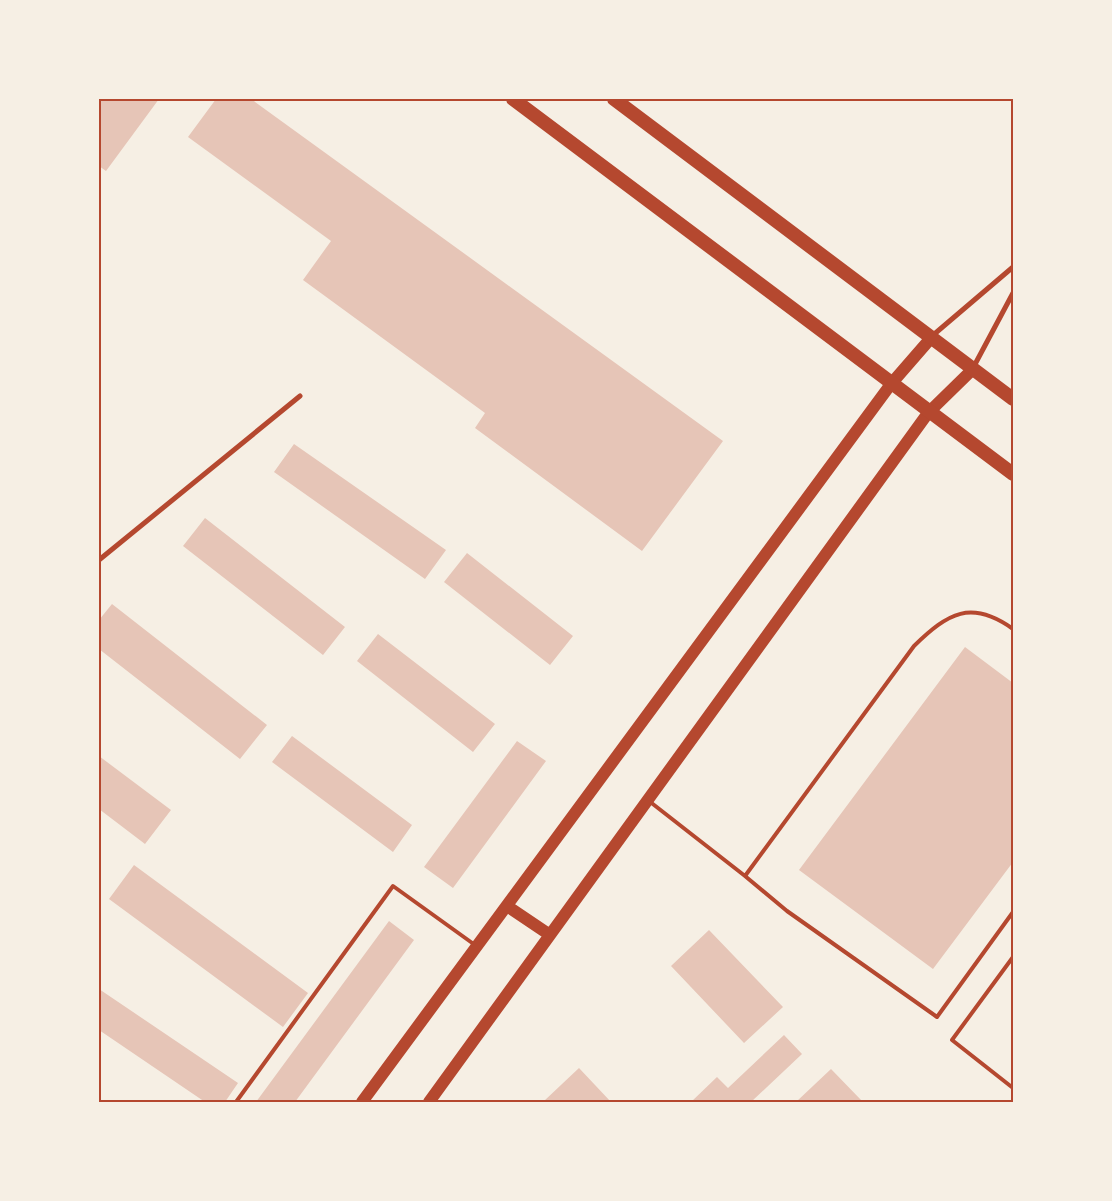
<svg xmlns="http://www.w3.org/2000/svg" width="1112" height="1201" viewBox="0 0 1112 1201" font-family="'Work Sans',sans-serif">
<style>
.building{fill:#e6c5b7}
.lines{fill:none;stroke-linecap:round;stroke-linejoin:round}
.service{stroke:#b5482f;stroke-width:4}
.minor{stroke:#b5482f;stroke-width:5}
.primary{stroke:#b5482f;stroke-width:12}
.trunk{stroke:#b5482f;stroke-width:14}
.neatline{fill:none;stroke:#b5482f;stroke-width:2}
</style>
<rect width="100%" height="100%" fill="#f6efe4"/>
<!-- building -->
<path class="building" d="M99,99H159L106,171L99,166Z
M216,99H251L723,441L642,551L475,428L485,413L303,280L331,241L188,137Z
M294,444L446,550L425,579L274,472Z
M205,518L345,627L323,655L183,546Z
M467,553L573,636L550,665L444,582Z
M112,604L267,725L240,759L99,649V620Z
M378,634L495,724L473,752L357,661Z
M965,647L1013,683V862L933,969L799,870Z
M292,736L412,825L393,852L272,762Z
M517,741L546,761L453,888L424,867Z
M99,756L171,810L145,844L99,809Z
M134,865L308,993L283,1027L109,899Z
M389,921L414,940L295,1102H256Z
M709,930L783,1007L744,1043L671,966Z
M99,989L238,1083L225,1102H205L99,1030Z
M784,1035L802,1054L751,1102H691L717,1077L728,1088Z
M579,1068L611,1102H545L544,1101Z
M831,1069L863,1102H796Z"/>
<g class="lines">
<!-- service -->
<path class="service" d="M649,801L745,876L914,646C948,613 971,599 1013,629
M745,876L787,911L937,1017L1013,912
M1013,957L952,1040L1013,1088
M236,1102L393,886L475,945"/>
<!-- minor -->
<path class="minor" d="M932,336L1013,267
M973,368L1013,293
M99,560L300,396"/>
<!-- primary -->
<path class="primary" d="M507,906L550,935
M362,1102L891,384L931,338
M429,1102L928,413L973,369"/>
<!-- trunk -->
<path class="trunk" d="M513,99L1013,474
M614,99L1013,399"/>
</g>
<!-- border -->
<rect width="1112" height="1201" fill="none" stroke="#f6efe4" stroke-width="200"/>
<rect x="100" y="100" width="912" height="1001" class="neatline"/>
</svg>
